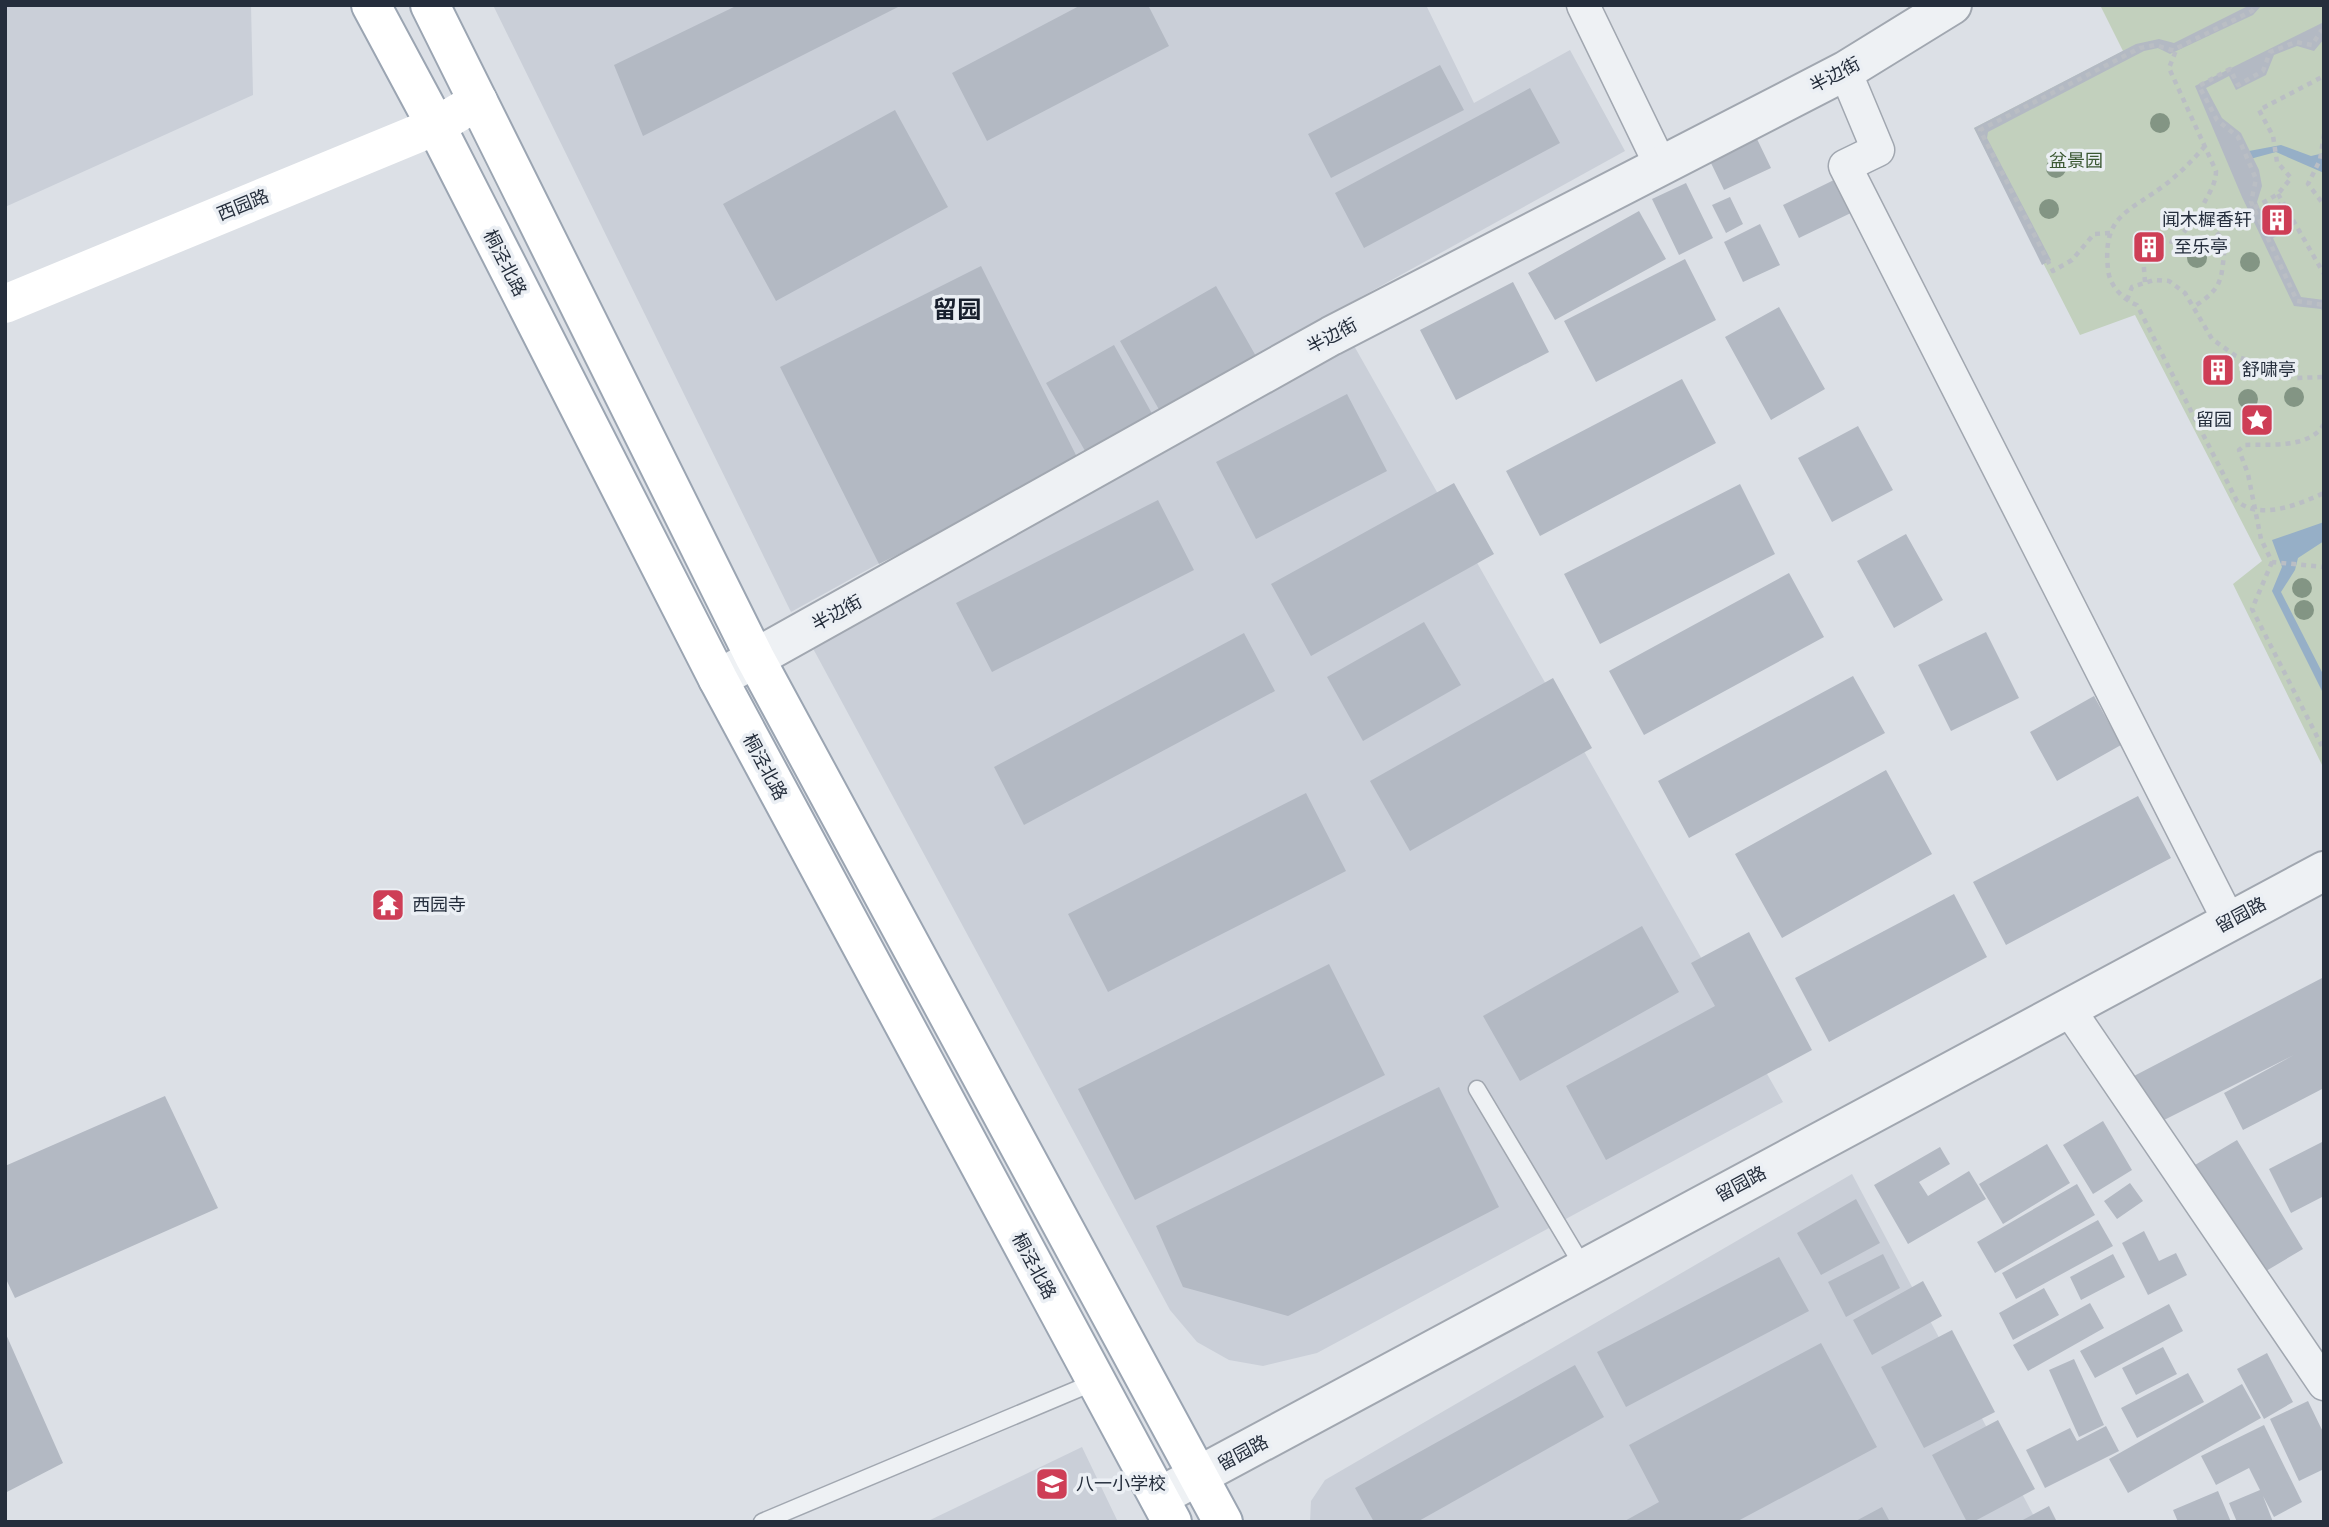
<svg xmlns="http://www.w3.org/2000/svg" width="2329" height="1527" viewBox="0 0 2329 1527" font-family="'Asap Condensed','Noto Sans SC',sans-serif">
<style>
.built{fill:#cacfd8}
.green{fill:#c2d0bd}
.water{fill:#96afc7}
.building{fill:#b3b9c3}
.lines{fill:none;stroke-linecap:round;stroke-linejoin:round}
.service-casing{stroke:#a1a7b0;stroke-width:19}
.minor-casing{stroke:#a1a7b0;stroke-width:35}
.tertiary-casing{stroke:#a1a7b0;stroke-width:42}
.primary-casing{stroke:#9ba5b2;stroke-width:42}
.path{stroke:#babec4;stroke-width:4.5;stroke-dasharray:5 5;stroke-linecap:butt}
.service{stroke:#eef1f4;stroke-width:16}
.minor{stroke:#eef1f4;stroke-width:32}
.tertiary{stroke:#eef1f4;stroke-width:38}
.secondary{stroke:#fff;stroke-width:38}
.primary{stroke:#fff;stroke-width:38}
.tree{fill:#839584}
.labels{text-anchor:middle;stroke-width:7;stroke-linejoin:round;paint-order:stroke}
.street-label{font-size:18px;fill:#252e3c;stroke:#ebeff4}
.park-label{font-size:18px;fill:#3b5833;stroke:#ebeff4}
.poi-label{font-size:18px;fill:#252e3c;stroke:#ebeff4;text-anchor:start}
.district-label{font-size:24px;font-weight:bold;fill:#181f2d;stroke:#ebeff4}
</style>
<rect width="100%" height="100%" fill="#dce0e6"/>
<!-- built -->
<path class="built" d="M5,5H251L253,95L5,207Z
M493,5H1426L1474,103L1570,50L1625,151L791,612Z
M1353,344L1783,1102L1317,1353L1263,1366L1229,1360L1197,1342L1170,1310L809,641Z
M1852,1174L2037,1522H1310L1311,1501L1325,1480Z
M1082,1447L1118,1522H926Z"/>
<!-- green -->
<path class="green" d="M2100,5H2324V769L2233,584L2262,561L2135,315L2080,335L1974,128L2123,51Z"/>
<!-- water -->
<path class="water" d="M2281,145L2311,156L2324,153V173L2276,152L2250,159L2249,151Z
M2324,522V541L2298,558L2295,570L2281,592L2324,676V695L2272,591L2282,567L2272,540Z"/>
<!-- building -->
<path class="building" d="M738,5H902L643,136L614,65Z
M1081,5H1148L1169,46L987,141L952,73Z
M2250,5H2262L2253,15L2170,54L2158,48L2144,51L1988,132L1987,138L2051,260L2042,265L1974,128L2136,44L2159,39L2174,43Z
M2324,22V39L2314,51L2297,46L2274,55L2266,75L2236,90L2229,76L2206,88L2222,118L2241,133L2259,170L2262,186L2257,202L2261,212L2280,202L2293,228L2273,238L2301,297L2324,300V314L2321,309L2294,306L2242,197L2195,86Z
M1440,65L1464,110L1331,178L1308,134Z
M1530,88L1560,143L1364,248L1335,193Z
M895,110L948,207L776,301L723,204Z
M1757,139L1771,168L1724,190L1710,161Z
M1838,178L1855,211L1799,238L1783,205Z
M1686,183L1713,238L1679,255L1652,199Z
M1730,197L1743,224L1726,233L1712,205Z
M1639,211L1666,259L1555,320L1528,273Z
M1760,224L1780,265L1743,282L1724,242Z
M2133 246a16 16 0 1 1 32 0a16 16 0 1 1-32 0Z
M1685,259L1716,320L1596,382L1564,321Z
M981,266L1080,463L879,564L780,367Z
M1513,282L1549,352L1456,400L1420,330Z
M1216,286L1257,358L1161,413L1120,341Z
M1779,307L1825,389L1771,420L1725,337Z
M1114,345L1155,419L1088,456L1046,383Z
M2202 370a16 16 0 1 1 32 0a16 16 0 1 1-32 0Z
M1682,379L1716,443L1540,536L1506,471Z
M1347,394L1387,471L1256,539L1216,462Z
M1858,426L1893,490L1832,522L1798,458Z
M1454,483L1494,554L1311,656L1271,584Z
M1740,484L1775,554L1600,644L1564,574Z
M1158,500L1194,570L992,672L956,603Z
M1906,534L1943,600L1894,628L1857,561Z
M1789,573L1824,637L1644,735L1609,671Z
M1424,622L1461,685L1363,741L1327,677Z
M1986,632L2019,698L1951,731L1918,665Z
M1244,633L1275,691L1024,825L994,767Z
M1853,676L1885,733L1689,838L1658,781Z
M1553,678L1592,748L1410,851L1370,781Z
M2094,696L2121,745L2057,781L2030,732Z
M1886,770L1932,854L1782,938L1735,854Z
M1306,793L1346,871L1108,992L1068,914Z
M2138,796L2171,858L2006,945L1973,882Z
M1954,894L1987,957L1829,1042L1795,978Z
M1642,926L1679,992L1520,1081L1483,1016Z
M1749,932L1812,1050L1606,1160L1566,1086L1715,1006L1691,963Z
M1329,964L1385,1075L1135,1200L1078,1089Z
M2324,977V1088L2243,1130L2224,1093L2294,1055L2158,1123L2134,1076Z
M1439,1087L1499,1207L1288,1316L1183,1287L1156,1226Z
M165,1096L218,1208L15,1298L5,1277V1166Z
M2103,1121L2132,1170L2093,1194L2063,1145Z
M2237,1140L2303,1249L2261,1274L2195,1165Z
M2324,1141V1196L2291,1213L2269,1169Z
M2047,1144L2070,1183L2003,1224L1979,1184Z
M1940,1147L1950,1164L1919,1182L1928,1196L1969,1171L1986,1199L1908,1244L1874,1185Z
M2130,1183L2143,1201L2117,1219L2104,1201Z
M2077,1184L2095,1215L1995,1273L1977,1242Z
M1856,1199L1880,1243L1821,1275L1797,1233Z
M2098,1220L2113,1246L2016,1299L2002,1273Z
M2144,1231L2159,1261L2176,1253L2187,1275L2148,1295L2122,1243Z
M1883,1254L1900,1288L1846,1317L1828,1282Z
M2113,1254L2125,1277L2081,1300L2070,1277Z
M1779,1257L1809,1311L1626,1407L1597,1352Z
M1923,1281L1942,1316L1872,1355L1853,1320Z
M2044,1288L2059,1315L2013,1340L1999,1313Z
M2090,1303L2104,1328L2028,1371L2013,1345Z
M2169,1304L2183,1331L2095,1378L2080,1351Z
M1952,1330L1995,1412L1924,1448L1881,1367Z
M5,1332L63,1463L5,1493Z
M1821,1343L1877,1447L1736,1522H1623L1659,1502L1629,1445Z
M2163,1347L2177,1374L2136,1395L2122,1368Z
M2267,1353L2293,1402L2264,1419L2237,1369Z
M2074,1359L2104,1425L2079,1437L2049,1370Z
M1575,1365L1604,1417L1417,1522H1374L1355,1488Z
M2188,1373L2204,1402L2137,1438L2121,1408Z
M2242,1384L2261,1418L2128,1493L2109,1459Z
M2308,1401L2324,1434V1469L2299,1481L2270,1419Z
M1998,1420L2035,1489L1973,1522H1967L1932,1455Z
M2264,1425L2302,1502L2274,1517L2263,1496L2273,1522H2237L2229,1503L2260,1490L2249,1468L2216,1485L2201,1456Z
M2106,1426L2119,1451L2045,1488L2026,1450L2070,1428L2077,1441Z
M2218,1491L2231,1522H2178L2173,1510Z
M2049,1506L2057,1522H2019Z
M1882,1507L1890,1522H1854Z"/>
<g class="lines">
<defs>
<path id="service" d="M1477,1089L1584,1268
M762,1522L1097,1381"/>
<path id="minor" d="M1583,5L1660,164
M1845,71L1878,150L1845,166L2229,921
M2068,1008L2324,1384"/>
<path id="tertiary" d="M718,679L1331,336L1845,71L1952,5
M1159,1497L2324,871"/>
<path id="primary" d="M371,5L436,126L718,679L1172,1522
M430,5L755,658L1223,1522"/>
</defs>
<!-- service casing -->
<use href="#service" class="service-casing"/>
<!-- minor casing -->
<use href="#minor" class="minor-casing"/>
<!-- tertiary casing -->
<use href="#tertiary" class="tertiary-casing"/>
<!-- primary casing -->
<use href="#primary" class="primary-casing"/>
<!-- path -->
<path class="path" d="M2324,32L2321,31L2312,45L2296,42L2270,52L2263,71L2238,85L2230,69L2199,86L2217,120L2238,137L2256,179L2251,202L2297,301L2324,305
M2324,134L2320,160L2308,184L2324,205
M2205,146C2194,159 2180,173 2166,184C2130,212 2102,214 2108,269C2109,285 2123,300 2137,305L2237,501C2261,521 2299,504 2324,493
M2278,194L2324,274
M2254,208L2278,194L2291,178L2277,162L2273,136L2259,110L2324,76
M2198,222C2200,202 2216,190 2216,171L2169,68L2177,48L2252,11L2257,5
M2110,233L2094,234L2072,260L2053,271L1980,130L2140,48L2155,45L2175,51
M2145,282L2143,256L2152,244L2162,239L2176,243L2190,224C2207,220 2218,231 2225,245C2221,279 2224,288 2193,307
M2127,300L2132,287L2154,280L2169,281L2185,293L2212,339L2236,356L2297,378L2324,377
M2324,424C2310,449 2269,444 2245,445L2239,450L2248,474L2261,539L2272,562L2324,567
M2272,562L2252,609L2324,750"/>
<!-- service -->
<use href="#service" class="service"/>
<!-- minor -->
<use href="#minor" class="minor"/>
<!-- tertiary -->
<use href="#tertiary" class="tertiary"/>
<!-- secondary -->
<path class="secondary" d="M5,304L436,126L478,101"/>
<!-- primary -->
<use href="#primary" class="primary"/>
</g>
<!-- trees -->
<g class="tree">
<circle cx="2160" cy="123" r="10"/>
<circle cx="2056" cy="168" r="10"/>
<circle cx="2049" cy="209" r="10"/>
<circle cx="2197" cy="258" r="10"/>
<circle cx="2250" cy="262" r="10"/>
<circle cx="2294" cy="397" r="10"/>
<circle cx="2248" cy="399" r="10"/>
<circle cx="2302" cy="588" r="10"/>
<circle cx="2304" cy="610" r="10"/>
</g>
<!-- icons -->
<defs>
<symbol id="building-square" viewBox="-11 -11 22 22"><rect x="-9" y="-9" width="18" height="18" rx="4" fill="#ce3e56" stroke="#ebeff4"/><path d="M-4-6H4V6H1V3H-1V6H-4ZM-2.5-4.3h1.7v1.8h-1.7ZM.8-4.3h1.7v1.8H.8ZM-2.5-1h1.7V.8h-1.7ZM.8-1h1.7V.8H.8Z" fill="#fff"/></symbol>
<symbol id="sight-square" viewBox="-11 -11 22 22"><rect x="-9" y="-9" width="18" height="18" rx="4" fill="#ce3e56" stroke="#ebeff4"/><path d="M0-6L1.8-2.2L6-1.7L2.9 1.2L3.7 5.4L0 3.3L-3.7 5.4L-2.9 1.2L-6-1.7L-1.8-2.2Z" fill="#fff"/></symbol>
<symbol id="temple-square" viewBox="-11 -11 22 22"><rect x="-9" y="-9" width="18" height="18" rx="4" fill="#ce3e56" stroke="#ebeff4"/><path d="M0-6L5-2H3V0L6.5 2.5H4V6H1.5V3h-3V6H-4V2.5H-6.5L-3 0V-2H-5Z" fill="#fff"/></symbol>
<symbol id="school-square" viewBox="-11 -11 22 22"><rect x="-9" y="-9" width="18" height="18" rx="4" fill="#ce3e56" stroke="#ebeff4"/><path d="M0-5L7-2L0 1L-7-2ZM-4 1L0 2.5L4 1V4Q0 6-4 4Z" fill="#fff"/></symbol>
</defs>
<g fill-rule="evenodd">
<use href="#building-square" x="2258" y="201" width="38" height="38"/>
<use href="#building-square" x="2130" y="228" width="38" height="38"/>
<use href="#building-square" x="2199" y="351" width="38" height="38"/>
<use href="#sight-square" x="2238" y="401" width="38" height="38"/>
<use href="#temple-square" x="369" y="886" width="38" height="38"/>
<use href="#school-square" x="1033" y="1465" width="38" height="38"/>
</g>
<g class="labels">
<!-- street labels -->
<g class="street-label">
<text transform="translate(1835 75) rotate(-28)" y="6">半边街</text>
<text transform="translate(243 205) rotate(-22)" y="6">西园路</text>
<text transform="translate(505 263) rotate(63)" y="6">桐泾北路</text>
<text transform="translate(1332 336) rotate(-28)" y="6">半边街</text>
<text transform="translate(837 613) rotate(-29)" y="6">半边街</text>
<text transform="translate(765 767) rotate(62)" y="6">桐泾北路</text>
<text transform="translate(2241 915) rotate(-28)" y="6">留园路</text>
<text transform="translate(1741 1184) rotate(-28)" y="6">留园路</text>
<text transform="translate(1034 1266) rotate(62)" y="6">桐泾北路</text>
<text transform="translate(1243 1453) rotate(-28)" y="6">留园路</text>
</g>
<!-- park labels -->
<g class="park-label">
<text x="2076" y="167">盆景园</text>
</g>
<!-- poi labels -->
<g class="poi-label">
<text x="2252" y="226" text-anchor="end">闻木樨香轩</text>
<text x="2174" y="253">至乐亭</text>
<text x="2242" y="376">舒啸亭</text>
<text x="2232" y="426" text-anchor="end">留园</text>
<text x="412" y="911">西园寺</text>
<text x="1076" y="1490">八一小学校</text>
</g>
<!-- district labels -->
<g class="district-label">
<text x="957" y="318">留园</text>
</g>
</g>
<!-- border -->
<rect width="2329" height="1527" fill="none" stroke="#252e3c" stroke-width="14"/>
</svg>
